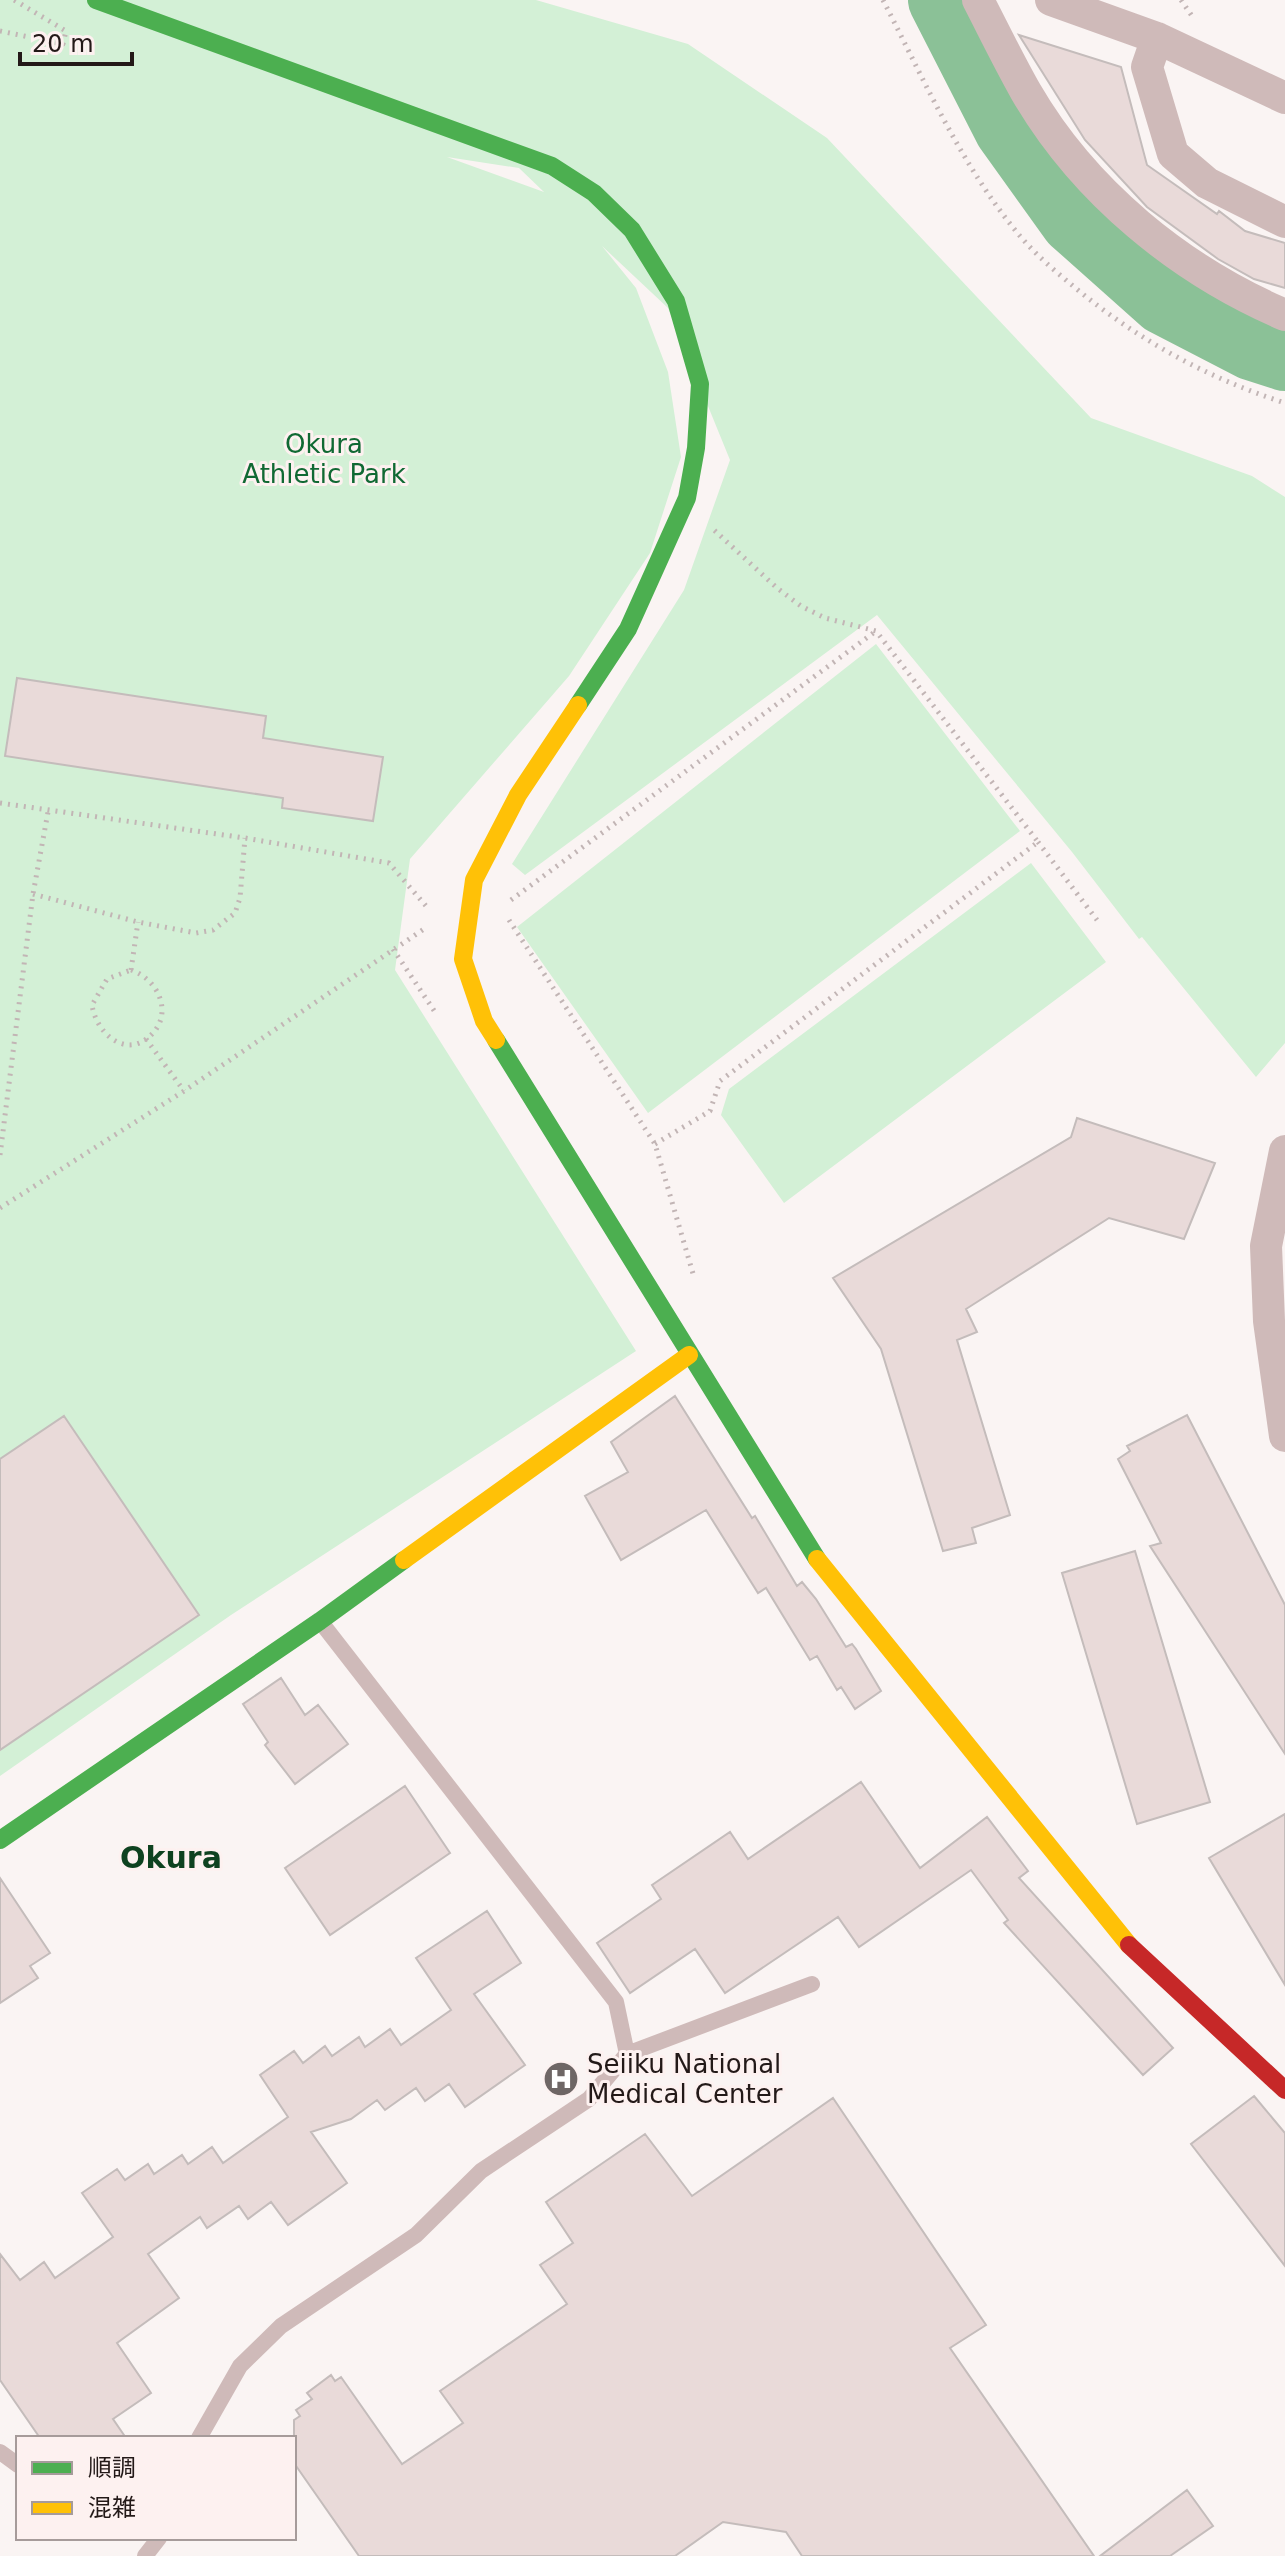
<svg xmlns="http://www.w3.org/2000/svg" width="1285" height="2556" viewBox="0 0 1285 2556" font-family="'DejaVu Sans','Noto Sans JP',sans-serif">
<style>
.green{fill:#d3f0d6;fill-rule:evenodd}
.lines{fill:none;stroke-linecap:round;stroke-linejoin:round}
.river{stroke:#8bc197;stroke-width:66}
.building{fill:#e9dad9;stroke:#c4bcbb;stroke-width:2}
.path{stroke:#c2b5b5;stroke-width:5;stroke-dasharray:2 6;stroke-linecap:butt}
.lane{stroke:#cfbab9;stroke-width:16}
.street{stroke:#cfbab9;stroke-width:32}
.fast{stroke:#4caf50;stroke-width:18}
.slow{stroke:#ffc107;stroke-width:18}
.jam{stroke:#c62828;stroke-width:18}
.labels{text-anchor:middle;stroke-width:6;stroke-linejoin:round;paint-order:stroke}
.park-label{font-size:26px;fill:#106933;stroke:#fdf1f0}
.poi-label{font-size:26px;fill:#231918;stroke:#fdf1f0;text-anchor:start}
.quarter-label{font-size:30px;font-weight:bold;fill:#0e4220;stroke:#fdf1f0}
</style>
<rect width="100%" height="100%" fill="#faf4f3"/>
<!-- green -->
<path class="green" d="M0,0H536L688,44L827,138L1091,418L1252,476L1285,497V1043L1256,1077L1142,937L1139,939L1072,852L877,615L525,875L512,864L684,590L730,460L668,308L602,246L636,288L668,372L681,457L650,553L569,676L410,859L395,970L636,1351L231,1615L0,1776ZM447,157L519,168L544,192Z
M876,644L1020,831L648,1113L517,927Z
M1031,863L1106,962L784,1203L721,1115L729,1089Z"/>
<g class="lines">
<!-- river -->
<path class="river" d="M941,0L1007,129L1073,221L1164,302L1251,347L1285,358"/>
</g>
<!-- building -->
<path class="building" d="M1019,35L1121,67L1147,165L1217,214L1219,211L1245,231L1285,243V288L1254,279L1218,259L1147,207L1085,140Z
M17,678L266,716L263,738L383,757L373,821L282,808L283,798L5,756Z
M1077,1118L1215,1163L1184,1239L1109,1218L966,1309L977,1332L957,1340L1010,1515L972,1528L976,1543L943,1551L881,1349L833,1278L1071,1137Z
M675,1396L752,1518L755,1516L797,1586L802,1582L816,1599L846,1647L852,1644L856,1649L881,1691L855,1709L841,1687L837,1690L817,1656L810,1660L766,1588L758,1593L706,1510L621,1560L585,1496L628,1472L611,1442Z
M1187,1415L1285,1605V1754L1150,1546L1161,1543L1118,1459L1130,1451L1127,1446Z
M64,1416L199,1615L0,1750V1459Z
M1135,1551L1210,1802L1137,1824L1062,1573Z
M281,1678L305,1715L318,1705L348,1744L295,1784L265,1745L268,1742L243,1704Z
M861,1782L920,1868L987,1817L1028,1871L1019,1878L1173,2048L1143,2075L1004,1923L1008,1920L971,1870L859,1947L838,1917L725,1993L695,1949L630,1993L597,1943L661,1899L652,1885L730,1832L748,1859Z
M405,1786L450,1853L330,1935L285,1868Z
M1285,1814V1985L1209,1858Z
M0,1878L50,1953L30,1966L38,1978L0,2003Z
M487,1911L521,1963L474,1994L525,2065L465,2107L449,2084L425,2101L416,2088L385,2110L377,2100L351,2119L311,2132L347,2183L288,2225L271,2202L248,2219L239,2206L207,2228L200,2217L148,2254L179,2298L117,2343L151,2393L113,2419L126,2438H40L0,2380V2254L20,2280L44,2262L55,2278L113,2237L82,2193L117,2169L125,2180L148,2164L154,2174L182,2155L188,2164L212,2147L223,2163L288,2117L260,2075L294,2051L303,2063L325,2046L332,2056L359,2037L365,2047L390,2029L401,2045L451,2010L416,1958Z
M1254,2096L1285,2133V2266L1191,2144Z
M833,2098L986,2325L950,2348L1094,2556H802L786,2532L723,2522L675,2556H359L294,2463V2420L300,2416L296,2410L312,2399L307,2393L331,2375L335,2381L341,2377L402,2464L463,2423L440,2391L567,2304L540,2265L573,2243L546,2202L645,2134L692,2196Z
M1187,2490L1213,2526L1170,2556H1100Z"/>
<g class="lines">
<!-- path -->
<path class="path" d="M883,0C924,80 962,167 1020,236C1036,255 1055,271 1073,286C1138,340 1205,377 1285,403
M1181,0L1192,16
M0,31L63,44L66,31L14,0
M0,803L245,838L389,863L426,906V910
M1038,842L1097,920
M33,894L138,922L196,933L213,930L235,913L240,898L245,838
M511,900L876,631
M509,920L655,1144L694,1277
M393,949L435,1012
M131,970C158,979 174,1013 151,1035C126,1060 96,1033 92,1005L107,979Z
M131,970L138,922
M146,1039L184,1091
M655,1144L710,1111L720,1081L1038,842L876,631L825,618L801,606L777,588L714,530
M0,1155L33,894L48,812
M0,1208L184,1091L427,927"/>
<!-- lane -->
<path class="lane" d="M627,2054L812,1984
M199,2438L240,2366L281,2326L416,2235L481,2171L589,2099L627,2054L616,2002L320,1621
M0,2452L18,2465
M145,2556L159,2538"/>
<!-- street -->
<path class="street" d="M978,0C994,31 1009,62 1026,92C1084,192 1180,270 1285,315
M1051,0L1157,38L1285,98
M1157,38L1147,67L1173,154L1207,183L1285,222
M1285,1151L1266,1246L1269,1321L1285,1436"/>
<!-- fast -->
<path class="fast" d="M96,0L552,166L594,193L632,230L676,301L700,384L696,448L687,498L628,629L578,705
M496,1040L817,1559
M0,1840L320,1621L404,1560"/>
<!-- slow -->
<path class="slow" d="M496,1040L484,1021L463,959L474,880L518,795L578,705
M817,1559L1129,1945
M404,1560L689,1355"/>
<!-- jam -->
<path class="jam" d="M1129,1945L1285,2090"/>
</g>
<!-- icons -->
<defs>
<symbol id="hospital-disc" viewBox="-11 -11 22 22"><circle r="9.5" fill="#6e6665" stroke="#fdf1f0"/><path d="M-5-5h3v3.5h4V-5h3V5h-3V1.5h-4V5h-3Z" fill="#fff"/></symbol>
</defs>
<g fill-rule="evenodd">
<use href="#hospital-disc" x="541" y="2059" width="40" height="40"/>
</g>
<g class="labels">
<!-- park labels -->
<g class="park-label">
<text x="324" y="453">Okura<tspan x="324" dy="30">Athletic Park</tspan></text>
</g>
<!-- poi labels -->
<g class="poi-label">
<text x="587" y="2073">Seiiku National<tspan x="587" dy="30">Medical Center</tspan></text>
</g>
<!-- quarter labels -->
<g class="quarter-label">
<text x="171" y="1868">Okura</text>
</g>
</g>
<!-- legend -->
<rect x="16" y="2436" width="280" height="104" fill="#fdf1f0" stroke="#a69b9a" stroke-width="2"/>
<rect x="32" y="2462" width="40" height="12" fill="#4caf50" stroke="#a69b9a" stroke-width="2"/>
<text x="88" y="2476" font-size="24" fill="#231918">順調</text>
<rect x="32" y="2502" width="40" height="12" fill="#ffc107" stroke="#a69b9a" stroke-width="2"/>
<text x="88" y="2516" font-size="24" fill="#231918">混雑</text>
<!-- scale -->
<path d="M20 52v12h112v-12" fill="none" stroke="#231918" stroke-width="4"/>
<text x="32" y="52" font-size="24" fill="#231918" stroke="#fdf1f0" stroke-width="6" paint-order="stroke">20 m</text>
</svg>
